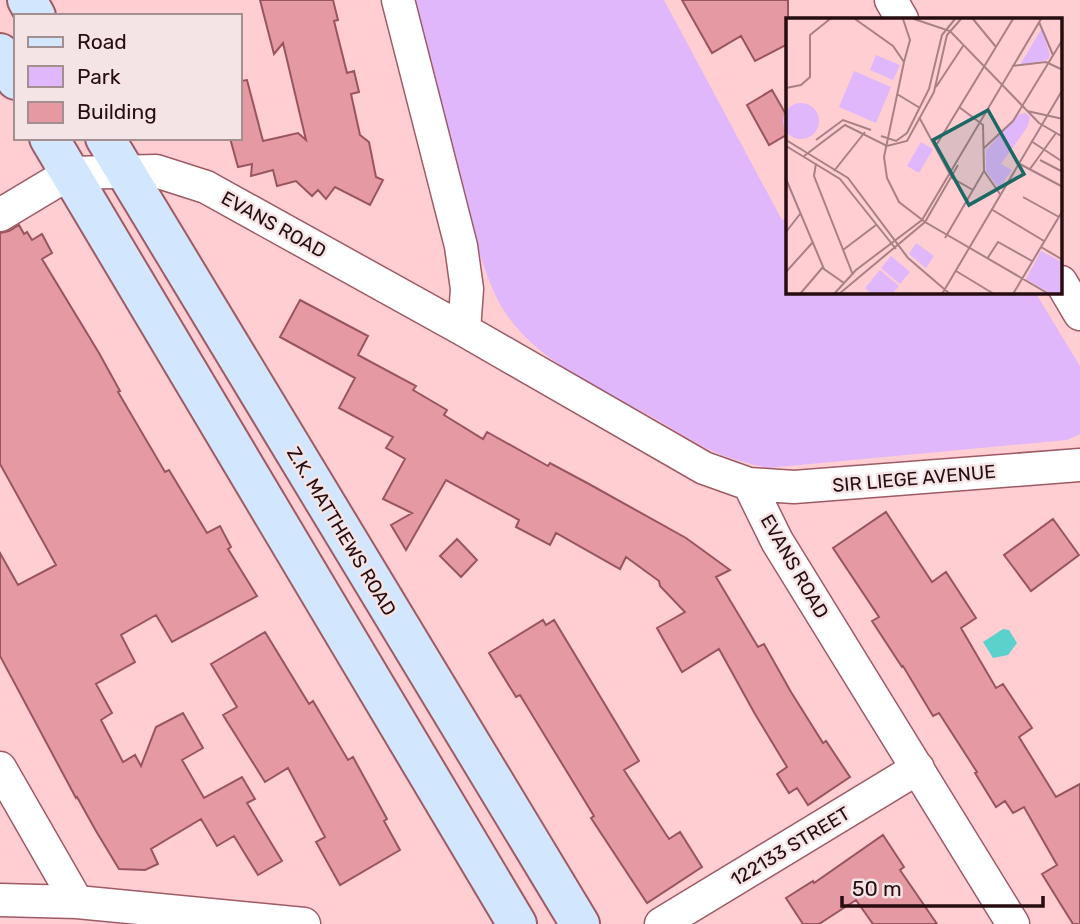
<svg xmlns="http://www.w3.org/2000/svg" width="1080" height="924" viewBox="0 0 1080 924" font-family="Rubik,sans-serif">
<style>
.green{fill:#dfb7fa}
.water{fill:#5bd1cc}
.building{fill:#e599a3;stroke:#99555f;stroke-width:2}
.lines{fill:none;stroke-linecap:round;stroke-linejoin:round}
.street-casing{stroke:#9f5a64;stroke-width:35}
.secondary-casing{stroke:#9f5a64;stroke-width:42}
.street{stroke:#fff;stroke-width:32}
.secondary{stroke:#d2e7fd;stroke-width:38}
.labels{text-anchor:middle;stroke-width:5;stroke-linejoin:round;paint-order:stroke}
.street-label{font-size:19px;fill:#270c10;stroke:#f5e4e6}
.inset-road{fill:none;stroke:#a88085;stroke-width:2}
.view{fill:#1b6865;fill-opacity:0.15;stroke:#1b6865;stroke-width:3.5}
.inset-edge{fill:none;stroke:#270c10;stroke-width:3.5}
</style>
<rect width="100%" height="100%" fill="#feced3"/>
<!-- green -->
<path class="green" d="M414,0H664L782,220L788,217V292H1035L1080,366V434L1067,440L767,468C746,463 725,458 706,448C685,438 666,424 645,413C595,386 535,360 503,309C490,288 483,263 475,239Z"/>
<!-- water -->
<path class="water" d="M1003,629L1009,630L1017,643L1008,655L993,658L983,642Z"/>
<!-- building -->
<path class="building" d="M260,0H333L338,20L334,21L347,73L354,71L359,92L351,94L360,135L369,142L376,177L383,180L370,205L335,187L326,199L318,190L312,196L296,181L277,186L273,170L251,176L252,164L238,167L230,138H240V81L247,80L263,141L298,133L306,140L283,43L274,54Z
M682,0H788V44L755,61L741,36L712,53Z
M772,90L788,118V134L769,145L747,105Z
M19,225L24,234L27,232L32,240L42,234L52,253L42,259L99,353L120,391L118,392L165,472L169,470L207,533L220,526L231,547L228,549L257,596L172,642L156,615L121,635L135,662L96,684L112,713L101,720L123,762L135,755L141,766L156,727L183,713L203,748L182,760L204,798L242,777L255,799L247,803L282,861L258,875L234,836L217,846L201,819L151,849L158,864L145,870L119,869L96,831L77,797L76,798L0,656V553L18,585L56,565L0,464V233L9,231Z
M300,300L368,336L358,355L416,386L413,390L447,410L444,415L483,439L487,432L548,466L550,463L589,484L686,538L730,570L716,577L758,647L764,644L791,692L823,743L826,741L850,777L808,805L797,788L789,793L777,774L787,767L755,714L719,649L682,672L657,628L685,612L660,586L659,581L626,557L620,569L556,533L550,545L516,527L519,520L446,480L406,550L391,525L412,513L383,499L405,459L386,448L393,437L339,408L355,378L280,337Z
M886,512L932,582L946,572L976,618L961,628L996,688L1003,684L1032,728L1019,737L1056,797L1080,784V924H1073L1042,874L1057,865L1024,807L1013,813L1005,801L996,807L975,773L977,772L939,713L933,716L903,666L902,667L872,621L879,617L833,548Z
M1053,519L1079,555L1031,591L1004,555Z
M457,539L477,560L461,577L440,556Z
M543,620L546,625L554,620L639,761L624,770L669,839L680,832L702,867L647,903L591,818L594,816L520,695L516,697L489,653Z
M265,632L309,704L313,701L348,760L353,757L387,819L384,821L400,850L340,885L316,842L325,837L288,768L265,782L223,715L237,707L211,664Z
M883,835L904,867L900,870L937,924H873L856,900L819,924H803L786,898L813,881L814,883Z"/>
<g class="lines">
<defs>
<path id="street" d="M398,0L461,246L467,289L464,330
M891,0L902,19
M0,215L70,173L156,171L206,187L464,330L704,468L749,484L794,487L1080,465
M1061,282L1080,314
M749,484L777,541L1013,924
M0,768L77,902
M0,900L77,902L304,924
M661,924L918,768"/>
<path id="secondary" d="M27,0L36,16
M0,53L16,80
M49,138L517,924
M105,138L580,924"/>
</defs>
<!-- street casing -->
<use href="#street" class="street-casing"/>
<!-- secondary casing -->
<use href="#secondary" class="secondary-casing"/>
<!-- street -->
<use href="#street" class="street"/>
<!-- secondary -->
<use href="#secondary" class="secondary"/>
</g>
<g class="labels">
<!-- street labels -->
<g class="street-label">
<text transform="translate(274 224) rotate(29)" y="7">EVANS ROAD</text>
<text transform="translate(914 478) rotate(-5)" y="7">SIR LIEGE AVENUE</text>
<text transform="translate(342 531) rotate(59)" y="7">Z.K. MATTHEWS ROAD</text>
<text transform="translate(795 566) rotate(60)" y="7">EVANS ROAD</text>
<text transform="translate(790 846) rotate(-31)" y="7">122133 STREET</text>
</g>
</g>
<!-- overview -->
<g transform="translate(786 18)">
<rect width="276" height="276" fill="#feced3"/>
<path d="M256,10L264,38L261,42L234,47ZM90,37L114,47L107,62L84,52ZM68,53L105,69L90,105L53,89ZM-3 103a18 18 0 1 1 36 0a18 18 0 1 1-36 0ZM240,95L244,99L242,108L215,146L226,152L213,171L200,153V132L233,96ZM135,124L147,131L133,155L121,148ZM130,225L148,238L140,250L123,236ZM255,233L276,244V276H266L240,261ZM105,238L124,254L114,266L95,250ZM94,252L113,268L106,276H86L79,270Z" fill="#dfb7fa"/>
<path class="inset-road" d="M69,1L107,28L118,44L98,139L101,160L113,184L139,204L263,276M117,1L124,22L118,44M128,1L164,13L253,105L277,119M187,1L210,29M253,4L267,37M226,48L260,44L277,52M150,69L177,28M0,70L15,67L24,59V17L44,1M111,76L134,90M241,93L277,101M133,99L166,160L187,172M95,118L110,123L121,115L143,71L156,17L169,1M0,122L62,160L122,240L164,276M30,122L57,102L85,112M245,123L277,144M151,126L227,1M0,128L54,161L110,231M198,130L227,103L277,21M18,138L59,107L101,128L121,123L148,74L161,17L175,1M254,142L277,154M30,145L28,158L67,257M232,145L277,169M244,151L270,115M48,153L79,114M198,153L214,176M0,161L38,251L58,265M237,179L273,199M205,191L258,223M0,214L14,196M159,220L198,153L197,107L173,89M255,229L277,242M57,232L90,207M201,241L212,224L246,243M170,253L208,276M0,254L27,224M14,276L37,249M48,276L70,252L136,202L255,1M53,276L139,204L172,147M156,276L277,71M227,276L277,192"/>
<path class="view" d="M202,92L238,156L183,187L147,122Z"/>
<rect width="276" height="276" class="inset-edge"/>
</g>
<!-- legend -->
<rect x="14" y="14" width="228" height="126" fill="#f5e4e6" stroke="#a38e90" stroke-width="2"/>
<rect x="28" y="37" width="35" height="10" fill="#d2e7fd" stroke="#a38e90" stroke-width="2"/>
<text x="77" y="49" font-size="21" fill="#270c10">Road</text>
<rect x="28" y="66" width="35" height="21" fill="#dfb7fa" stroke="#a38e90" stroke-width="2"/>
<text x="77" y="84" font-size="21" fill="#270c10">Park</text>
<rect x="28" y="102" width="35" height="21" fill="#e599a3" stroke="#a38e90" stroke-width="2"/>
<text x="77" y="119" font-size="21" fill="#270c10">Building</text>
<!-- scale -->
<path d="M842 896v10h201v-10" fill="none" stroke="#270c10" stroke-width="3.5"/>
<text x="852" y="896" font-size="21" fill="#270c10" stroke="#f5e4e6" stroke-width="5" paint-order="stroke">50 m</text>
</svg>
